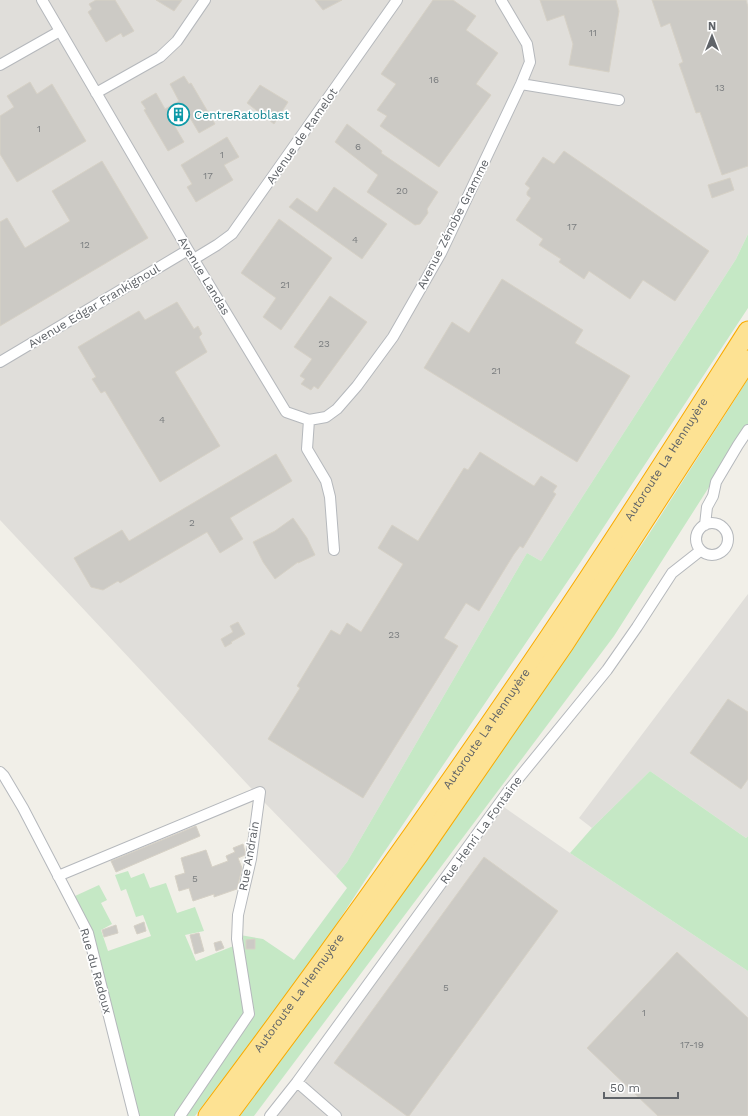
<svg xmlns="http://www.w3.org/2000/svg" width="748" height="1116" viewBox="0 0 748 1116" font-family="'Work Sans',sans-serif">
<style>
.industrial{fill:#e0deda}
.green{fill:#c5e8c5}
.building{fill:#cccac5;stroke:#d6d1c6}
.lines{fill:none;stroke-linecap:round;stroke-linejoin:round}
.minor-casing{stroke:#b5b8bc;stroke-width:12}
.motorway-casing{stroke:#f9ab00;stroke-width:21}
.minor{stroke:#fff;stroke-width:10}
.motorway{stroke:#fde293;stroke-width:19}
.labels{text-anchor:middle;stroke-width:3.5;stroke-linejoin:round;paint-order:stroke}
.number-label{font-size:10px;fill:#7a7d7f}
.culture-label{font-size:12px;fill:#0d838f;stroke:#fff;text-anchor:start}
.street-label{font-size:12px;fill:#5f6368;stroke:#fff}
</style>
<rect width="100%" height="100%" fill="#f1efe8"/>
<!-- industrial -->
<path class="industrial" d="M0,0H748V234L736,259L541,561L527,553L347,862L336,876L264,802L0,520Z
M748,594V836L746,838L650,771L592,828L579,818Z
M498,803L570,853L748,971V1116H273Z"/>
<!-- green -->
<path class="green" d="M748,234V308L580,563L366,879L311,963L195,1116H185L255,1015L240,935L263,939L294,960L347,888L336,876L347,862L527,553L541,561L736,259Z
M748,379V428L732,451L614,636L254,1116H240L553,676L649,534Z
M650,771L746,838L748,836V971L570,853L592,828Z
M128,871L131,878L144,873L150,888L166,883L177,913L195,907L204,931L185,935L196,961L236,945L245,1012L175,1116H138L99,954L89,925L75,896L99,885L107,900L101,903L112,924L101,930L108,951L151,936L143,915L136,917L126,889L121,891L115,875Z"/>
<!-- building -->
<path class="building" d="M96,0H115L134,31L123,37L121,33L106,42L88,12L92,9L89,4Z
M156,0H182L174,11Z
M315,0H342L323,10Z
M433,0H453L476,16L466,30L498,53L476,84L491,95L439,167L380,126L387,116L377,110L396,84L381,74Z
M540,0H616L619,11L609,72L569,65L573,44L564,15L547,21Z
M652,0H746L748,7V166L722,175L700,112L696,113L683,75L679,64L683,62L670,23L661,27Z
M184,76L189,84L191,83L215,124L199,133L189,116L174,125L184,142L168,151L144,110L146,109L141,102L156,93L165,109L179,101L170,84Z
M30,82L37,94L52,84L86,141L17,182L0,154V116L14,107L7,96Z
M260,85L288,102L274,124L247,103Z
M347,124L382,151L381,153L438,192L427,209L428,213L420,224L415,225L367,192L378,175L335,142Z
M227,137L239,157L224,165L233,180L196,202L187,187L192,184L181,165Z
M564,151L709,251L675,301L643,280L630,299L589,271L584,279L559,262L561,259L539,245L543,239L516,220L531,198L527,195V192L530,188L525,184L543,157L554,164Z
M102,161L148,238L0,326V222L7,218L25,248L70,221L52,191Z
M730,178L734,190L712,198L708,185Z
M334,187L387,224L362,259L289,207L297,198L317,212Z
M279,219L332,258L281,330L263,317L276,298L241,273Z
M502,279L583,330L575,343L630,376L577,462L424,368L452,322L469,333Z
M330,296L367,322L318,389L314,386L311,390L301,384L305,379L300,376L312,359L294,347Z
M177,302L194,329L198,326L202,334L199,337L207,352L175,372L220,446L160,482L105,391L101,393L92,379L96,377L78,347L139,311L145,320Z
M480,452L534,486L541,476L557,486L553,492L556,494L523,548L520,546L514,554L479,611L466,603L444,638L458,646L363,798L268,739L300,688L297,686L331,630L340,635L347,623L361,632L403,564L378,548L392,525L418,541L464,468L468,470Z
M276,454L292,481L230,518L243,539L220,553L207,532L120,583L118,581L103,590L91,587L74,558L122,530L129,541Z
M293,518L307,538L315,555L298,563V562L275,579L263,562L253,542L275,531Z
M238,622L245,634L231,642L232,643L225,647L221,639L233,632L230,626Z
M728,699L748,712V779L741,789L690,753Z
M196,826L200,836L116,872L111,861Z
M243,844L245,852V855L238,858L242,868L237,889L214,897V894L193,901L189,888L179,891L175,876L185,873L181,858L206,850L212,867L228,861L226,856L235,852L233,848Z
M484,857L558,911L409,1116H407L334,1063Z
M144,922L146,931L137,934L134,926Z
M116,925L118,933L104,937L102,930Z
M199,933L204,951L195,954L190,935Z
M255,939V949H246V940Z
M221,941L224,948L216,951L214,943Z
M677,952L748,1018V1116H658L587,1048Z"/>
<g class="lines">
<defs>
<path id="minor" d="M42,0L188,250L286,412L309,420L326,417L337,409L357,386L393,337L441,253L521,84L530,62L527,44L501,0
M0,65L60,31
M521,84L619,100
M96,93L160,57L177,41L205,0
M194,259L217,245L232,234L397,0
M0,362L188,250
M309,420L307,449L326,481L330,497L334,550
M696 539a16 16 0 1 1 32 0a16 16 0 1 1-32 0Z
M705,525L707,507L713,496L716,482L738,445L748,430
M0,772L4,776L23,808L88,933L134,1116
M58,876L260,792L251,859L238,915L237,939L249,1014L180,1116
M297,1082L336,1116
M270,1116L297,1082L509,790L607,670L637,627L672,573L700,551"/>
<g id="motorway">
<path id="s1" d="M208,1116C326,959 440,799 550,636C618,536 683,433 748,331"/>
<path d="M227,1116L340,964L419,854L564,644L748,360"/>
</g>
</defs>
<!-- minor casing -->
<use href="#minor" class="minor-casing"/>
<!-- motorway casing -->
<use href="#motorway" class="motorway-casing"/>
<!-- minor -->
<use href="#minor" class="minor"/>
<!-- motorway -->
<use href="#motorway" class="motorway"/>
</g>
<!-- icons -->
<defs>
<symbol id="building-ring" viewBox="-11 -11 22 22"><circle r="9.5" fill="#fff" stroke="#0f9aa8" stroke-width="1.5"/><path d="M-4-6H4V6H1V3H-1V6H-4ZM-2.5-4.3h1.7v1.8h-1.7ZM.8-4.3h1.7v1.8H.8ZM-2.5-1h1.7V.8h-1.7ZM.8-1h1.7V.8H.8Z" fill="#0f9aa8"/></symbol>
</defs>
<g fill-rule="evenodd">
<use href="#building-ring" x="166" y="102" width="25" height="25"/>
</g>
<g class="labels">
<!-- number labels -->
<g class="number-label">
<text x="593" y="36">11</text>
<text x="434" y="83">16</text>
<text x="720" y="91">13</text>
<text x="39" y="132">1</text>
<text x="358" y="150">6</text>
<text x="222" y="158">1</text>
<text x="208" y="179">17</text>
<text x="402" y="194">20</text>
<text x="572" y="230">17</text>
<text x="355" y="243">4</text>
<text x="85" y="248">12</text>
<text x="285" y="288">21</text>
<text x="324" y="347">23</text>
<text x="496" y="374">21</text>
<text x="162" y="423">4</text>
<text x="192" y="526">2</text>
<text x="394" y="638">23</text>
<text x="195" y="882">5</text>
<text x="446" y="991">5</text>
<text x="644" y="1016">1</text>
<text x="692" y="1048">17-19</text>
</g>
<!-- culture labels -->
<g class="culture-label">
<text x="194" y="119">CentreRatoblast</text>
</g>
<!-- street labels -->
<g class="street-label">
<text transform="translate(302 136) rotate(-55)" y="4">Avenue de Ramelot</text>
<text transform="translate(453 224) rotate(-63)" y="4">Avenue Zénobe Gramme</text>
<text transform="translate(204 276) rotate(59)" y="4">Avenue Landas</text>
<text transform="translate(94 306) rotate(-31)" y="4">Avenue Edgar Frankignoul</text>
<text dy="4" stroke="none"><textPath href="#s1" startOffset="801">Autoroute La Hennuyère</textPath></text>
<text dy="4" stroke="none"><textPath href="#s1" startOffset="477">Autoroute La Hennuyère</textPath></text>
<text transform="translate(481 830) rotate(-54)" y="4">Rue Henri La Fontaine</text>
<text transform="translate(249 856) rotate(-80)" y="4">Rue Andrain</text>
<text transform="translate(96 971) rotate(74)" y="4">Rue du Radoux</text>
<text dy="4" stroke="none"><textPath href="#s1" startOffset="153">Autoroute La Hennuyère</textPath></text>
</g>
</g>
<!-- north arrow -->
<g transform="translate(712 36)" stroke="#ffffff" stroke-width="3" paint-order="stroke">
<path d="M0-3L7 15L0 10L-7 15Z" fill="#5f6368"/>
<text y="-6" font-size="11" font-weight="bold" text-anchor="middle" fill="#5f6368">N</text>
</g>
<!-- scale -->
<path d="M604 1092v6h74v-6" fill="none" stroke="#5f6368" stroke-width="2"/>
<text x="610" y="1092" font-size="12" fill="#5f6368" stroke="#ffffff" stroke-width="3" paint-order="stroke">50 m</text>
</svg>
